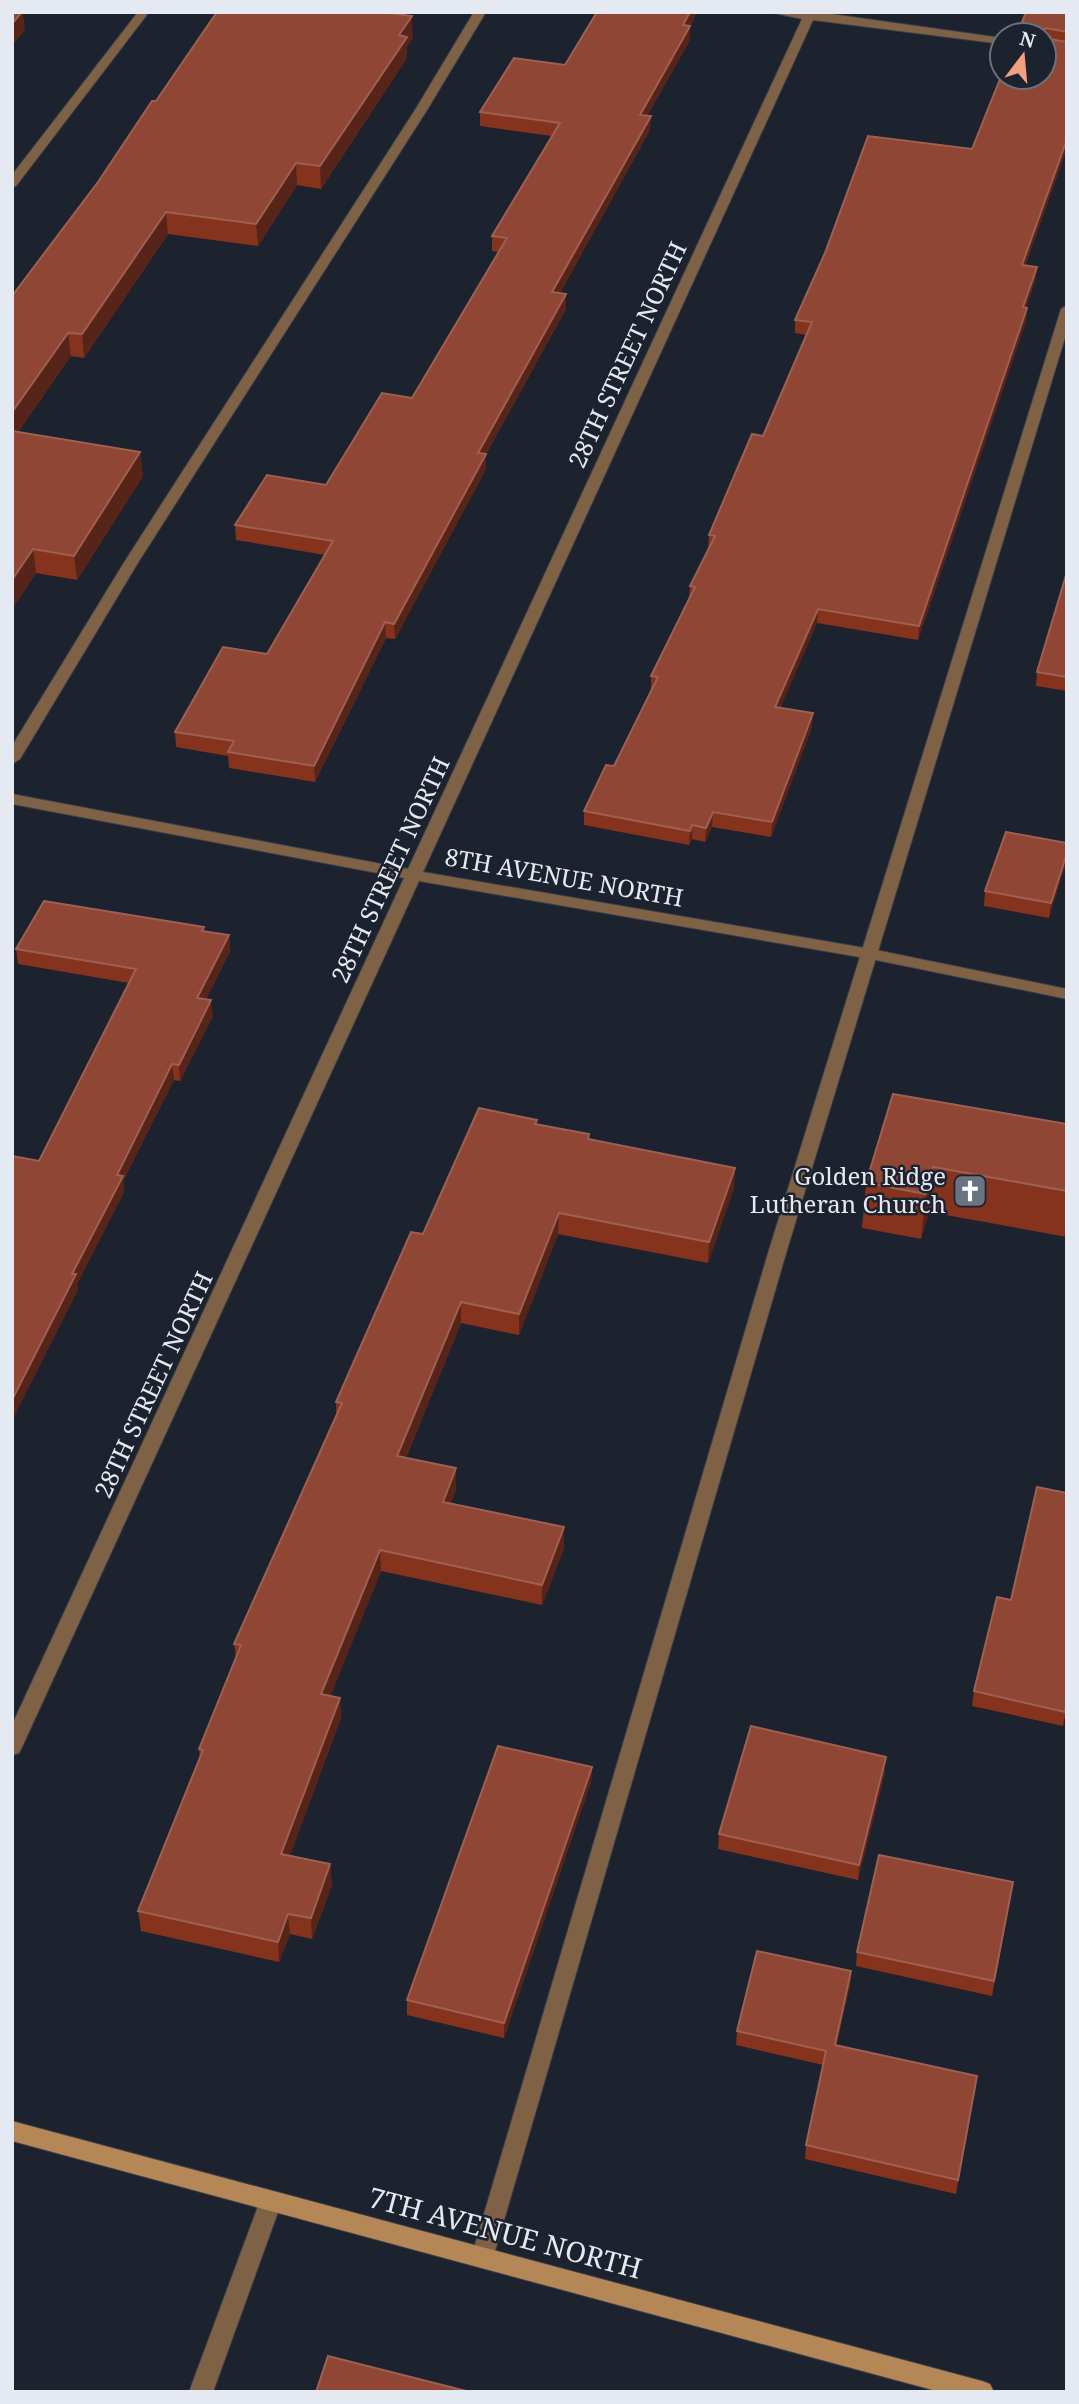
<svg xmlns="http://www.w3.org/2000/svg" width="1079" height="2404" viewBox="0 0 1079 2404" font-family="'Noto Serif',serif">
<style>
.lines{fill:none;stroke-linecap:round;stroke-linejoin:round}
.lane-casing{stroke:#383e49;stroke-width:2}
.street-casing{stroke:#383e49;stroke-width:2}
.secondary-casing{stroke:#383e49;stroke-width:2}
.lane{fill:#7f6245;fill-rule:evenodd}
.street{fill:#7f6245;fill-rule:evenodd}
.secondary{fill:#b58656;fill-rule:evenodd}
.wall{fill:#85331d}
.shaded-wall{fill:#57241a}
.building{fill:#904634;stroke:#9d6052;stroke-width:2}
.labels{text-anchor:middle;stroke-width:5;stroke-linejoin:round;paint-order:stroke}
.street-label{font-size:24px;fill:#e5e9f2;stroke:#1c222e}
.poi-label{font-size:24px;fill:#e5e9f2;stroke:#1c222e;text-anchor:end}
.near-street-label{font-size:28px;fill:#e5e9f2;stroke:#1c222e}
</style>
<rect width="100%" height="100%" fill="#1c222e"/>
<g class="lines">
<defs>
<path id="lane" d="M474,12H486L427,110L139,561L20,759L12,764V746L125,561L415,110Z
M1067,305V331L787,1250L493,2258L490,2265L482,2268L474,2265L471,2258L769,1250L1061,309Z
M271,2191L279,2194L282,2201L213,2392H189L260,2201L263,2194Z"/>
<path id="street" d="M138,12H149L16,186L12,187V175Z
M769,12H817L1002,38V44L813,20L423,872L871,949L1067,989V999L871,959L419,881L22,1747L19,1753L12,1755V1725L404,878L12,804V794L408,869L802,19Z"/>
<path id="secondary" d="M12,2121L982,2381L990,2384L994,2392H940L12,2141Z"/>
</defs>
<!-- lane casing -->
<use href="#lane" class="lane-casing"/>
<!-- street casing -->
<use href="#street" class="street-casing"/>
<!-- secondary casing -->
<use href="#secondary" class="secondary-casing"/>
<!-- lane -->
<use href="#lane" class="lane"/>
<!-- street -->
<use href="#street" class="street"/>
<!-- secondary -->
<use href="#secondary" class="secondary"/>
</g>
<!-- wall -->
<path class="wall" d="M697,12L690,26V40L647,116L650,130L560,293L566,309L486,454V469L395,639L386,638L315,782L229,768L228,756L176,747L175,732L267,654L325,555L236,540L235,525L326,485L412,398L499,252L492,251V236L552,136L480,126V112L565,65Z
M1067,12V148L1025,266L1037,267L1035,281L1026,308V321L918,640L817,623L780,707L812,727L771,837L712,827L705,842L692,839L689,845L584,825V811L614,766L651,690V676L689,598L690,586L708,549L709,535L763,436L806,335L795,333V320L972,149L1017,35Z
M413,38L407,46V58L321,189L297,185L258,246L168,234L84,358L71,356L18,432L140,452L143,476L77,580L36,573L12,609V296L98,182L156,101Z
M1067,572V691L1036,686L1037,672Z
M1067,843L1049,918L984,906L985,891Z
M204,931L229,935L230,951L206,999L213,1016L180,1081L174,1080L123,1181L124,1192L77,1284L78,1290L39,1161L129,983L18,964L16,949Z
M1067,1124V1237L929,1212L921,1239L862,1228L866,1183Z
M537,1125L589,1139L735,1168L734,1188L708,1263L558,1234L519,1335L461,1323L406,1458L456,1489L451,1503L564,1527V1548L542,1605L381,1571L330,1696L340,1698L341,1718L290,1855L330,1864L332,1885L312,1939L290,1934L279,1962L141,1931L138,1911L200,1759L199,1749L236,1658L234,1644L336,1415V1402L423,1234Z
M974,1691L1067,1707L1063,1726L972,1706Z
M592,1767L591,1782L504,2038L407,2015V2000Z
M885,1772L858,1880L718,1849L719,1834Z
M1013,1882L992,1996L856,1966L857,1952Z
M851,1971L850,1986L836,2046L977,2076L956,2194L805,2159L806,2145L823,2065L736,2045L737,2031Z"/>
<!-- shaded-wall -->
<path class="shaded-wall" d="M23,12L25,31L12,45V24Z
M690,12H697L682,39L683,25Z
M412,16L413,38L407,46V58L321,189L320,166L399,35Z
M690,26V40L640,129V115Z
M651,116L650,130L552,307V292Z
M1067,139V148L1020,279L1022,265Z
M296,163L297,185L258,246L256,224Z
M166,212L168,234L84,358L82,334Z
M1037,267L1035,281L1022,321L1023,307Z
M566,294V309L478,468V453Z
M1027,308L1026,321L918,640L919,626Z
M68,333L71,356L12,440V412Z
M140,452L143,476L77,580L74,556Z
M486,454V469L395,639L394,624Z
M33,549L36,573L12,609V580Z
M818,609L817,623L775,721V707Z
M385,622L386,638L315,782L314,766Z
M813,713L812,727L771,837L772,822Z
M713,812L712,827L705,842L706,828Z
M692,825V839L689,845L690,831Z
M1067,853V861L1049,918L1051,903Z
M229,935L230,951L199,1014L197,998Z
M211,1000L213,1016L180,1081L179,1065Z
M172,1064L174,1080L123,1181L124,1192L77,1284L78,1290L12,1421V1400L72,1274L117,1175Z
M933,1167L929,1212L921,1239L926,1194Z
M735,1168L734,1188L708,1263L709,1242Z
M559,1213L558,1234L519,1335V1314Z
M461,1302V1323L398,1477L397,1456Z
M456,1468V1489L444,1523L443,1502Z
M564,1527V1548L542,1605V1585Z
M380,1550L381,1571L323,1715L321,1694Z
M340,1698L341,1718L283,1874L281,1854Z
M886,1757L885,1772L858,1880L859,1865Z
M592,1767L591,1782L504,2038V2023Z
M330,1864L332,1885L312,1939L311,1918Z
M288,1914L290,1934L279,1962L278,1942Z
M851,1971L850,1986L833,2060L835,2045Z"/>
<!-- building -->
<path class="building" d="M12,12H22L12,24Z
M217,12H382L412,16L399,35L407,37L320,166L296,163L256,224L166,212L82,334L68,333L12,412V296L98,182L152,101H156Z
M597,12H690L683,25L690,26L640,115L651,116L552,292L566,294L478,453L486,454L394,624L385,622L314,766L228,752L234,741L175,732L223,647L267,654L333,541L235,525L267,475L326,485L382,393L412,398L507,238L492,236L560,123L480,112L514,58L565,65Z
M1026,12H1067V32L1046,28L1043,30V35H1017Z
M1044,38L1067,42V139L1022,265L1037,267L1023,307L1027,308L919,626L818,609L775,707L813,713L772,822L713,812L706,828L692,825L690,831L584,811L606,765L614,766L658,677L651,676L695,587L690,586L715,536L709,535L752,434L763,436L812,322L795,320L825,253L868,136L972,149L1002,74V77H1044Z
M12,431L140,452L74,556L33,549L12,580Z
M1067,572V677L1037,672Z
M1006,832L1067,843V853L1051,903L985,891Z
M44,901L204,927L202,931L229,935L197,998L211,1000L179,1065L172,1064L117,1175L123,1176L72,1274H76L12,1400V1156L39,1161L136,969L16,949Z
M893,1094L1067,1124V1191L933,1167L926,1194L866,1183Z
M479,1108L537,1120L535,1124L589,1134L588,1139L735,1168L709,1242L559,1213L519,1314L461,1302L397,1456L456,1468L443,1502L564,1527L542,1585L380,1550L321,1694L340,1698L281,1854L330,1864L311,1918L288,1914L278,1942L138,1911L203,1750L199,1749L241,1645L234,1644L342,1403L336,1402L411,1232L423,1234Z
M1037,1487L1067,1493V1704L1065,1712L974,1691L997,1597L1011,1600Z
M751,1726L886,1757L859,1865L719,1834Z
M498,1746L592,1767L504,2023L407,2000Z
M879,1855L1013,1882L994,1981L857,1952Z
M757,1951L851,1971L835,2045L977,2076L958,2180L806,2145L826,2051L737,2031Z
M328,2356L470,2392H316Z"/>
<!-- icons -->
<defs>
<symbol id="church-square" viewBox="-11 -11 22 22"><rect x="-9" y="-9" width="18" height="18" rx="4" fill="#6b7280" stroke="#1c222e"/><path d="M-1.2-6h2.4v3.5h3.3v2.4h-3.3V6h-2.4V-.1h-3.3v-2.4h3.3Z" fill="#fff"/></symbol>
</defs>
<g fill-rule="evenodd">
<use href="#church-square" x="951" y="1172" width="38" height="38"/>
</g>
<g class="labels">
<!-- street labels -->
<g class="street-label">
<text transform="translate(628 355) rotate(-65)" y="8">28TH STREET NORTH</text>
<text transform="translate(391 870) rotate(-65)" y="8">28TH STREET NORTH</text>
<text transform="translate(564 878) rotate(10)" y="8">8TH AVENUE NORTH</text>
<text transform="translate(154 1385) rotate(-65)" y="8">28TH STREET NORTH</text>
</g>
<!-- poi labels -->
<g class="poi-label">
<text x="946" y="1185">Golden Ridge<tspan x="946" dy="28">Lutheran Church</tspan></text>
</g>
<!-- near-street labels -->
<g class="near-street-label">
<text transform="translate(505 2233) rotate(15)" y="10">7TH AVENUE NORTH</text>
</g>
</g>
<!-- border -->
<rect width="1079" height="2404" fill="none" stroke="#e5e9f2" stroke-width="28"/>
<!-- north arrow -->
<g transform="translate(1023 56) rotate(16)"><circle r="33" fill="#1c222e" stroke="#6c727c" stroke-width="2"/>
<path d="M0-5L12 26L0 18L-12 26Z" fill="#f2a07f"/>
<text y="-10" font-size="19" font-weight="bold" text-anchor="middle" fill="#e5e9f2">N</text>
</g>
</svg>
